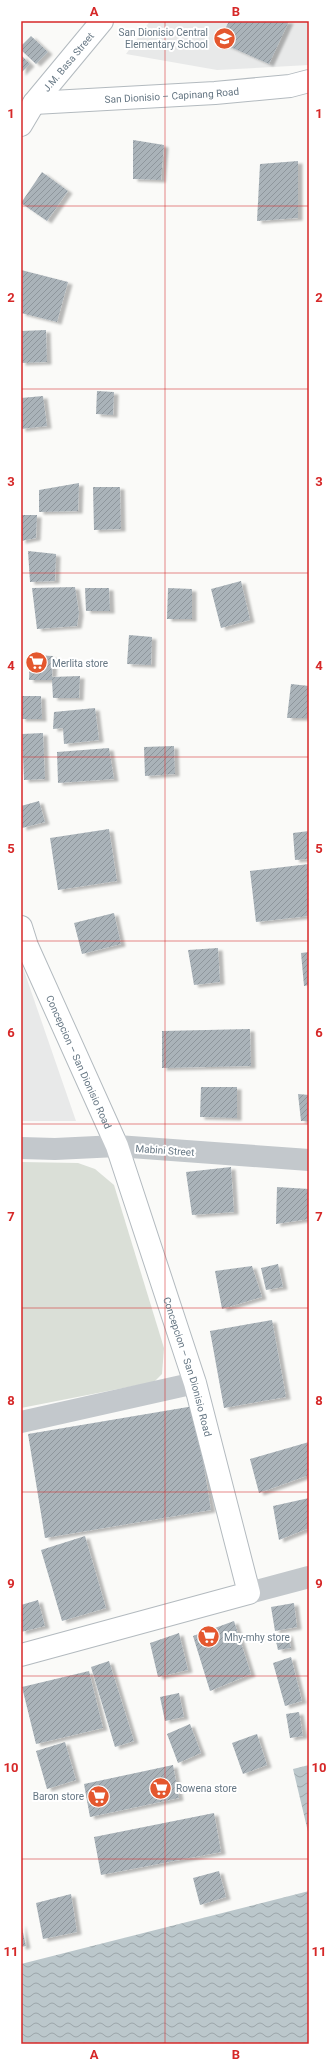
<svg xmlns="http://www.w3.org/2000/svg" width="330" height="2065" viewBox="0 0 330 2065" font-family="Roboto,sans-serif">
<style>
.built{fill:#e8e9e9}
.park{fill:#dadfd7}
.water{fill:url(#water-waves)}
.building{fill:url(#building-hatch);filter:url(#shadow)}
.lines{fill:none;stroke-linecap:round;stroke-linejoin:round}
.secondary-casing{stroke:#b3babf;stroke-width:24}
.minor{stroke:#c3c8cc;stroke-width:22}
.tertiary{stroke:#c3c8cc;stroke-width:22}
.secondary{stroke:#fff;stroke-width:22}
.grid{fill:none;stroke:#d62828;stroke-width:1;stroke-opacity:0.55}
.labels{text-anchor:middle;stroke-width:4;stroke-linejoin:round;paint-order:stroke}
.poi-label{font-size:10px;fill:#657683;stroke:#fff;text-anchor:start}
.street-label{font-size:10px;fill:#657683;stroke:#fff}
.neatline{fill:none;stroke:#d62828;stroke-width:1.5}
.grid-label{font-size:13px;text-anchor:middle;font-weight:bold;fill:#d62828}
</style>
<defs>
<pattern id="water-waves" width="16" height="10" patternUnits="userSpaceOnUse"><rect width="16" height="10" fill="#bbc7cb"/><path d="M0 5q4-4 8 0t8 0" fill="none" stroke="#9ca6aa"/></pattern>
<pattern id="building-hatch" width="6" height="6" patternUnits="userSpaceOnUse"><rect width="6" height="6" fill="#aab3b9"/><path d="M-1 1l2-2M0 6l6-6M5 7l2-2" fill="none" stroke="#8e969c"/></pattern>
<filter id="shadow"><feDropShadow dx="4.5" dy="2.5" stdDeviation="1" flood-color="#0004"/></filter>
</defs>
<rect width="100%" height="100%" fill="#fafaf8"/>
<!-- built -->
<path class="built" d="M150,21H309V65L217,70L126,54Z
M21,962L76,1121H21Z"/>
<!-- park -->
<path class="park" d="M21,1162L78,1163L95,1169L114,1185L164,1348L162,1374L154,1382L21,1408Z"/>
<!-- water -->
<path class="water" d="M309,1765V1836L293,1769Z
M309,1891V2044H21V1964Z"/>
<!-- building -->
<path class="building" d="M229,21H289L269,64L219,42Z
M31,36L48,52L36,64L21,50V46Z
M21,55L30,64L21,73Z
M133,140L164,145L161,180L133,179Z
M298,161V218L257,221L260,164Z
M42,172L68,191L47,221L21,203Z
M21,270L68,282L57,322L21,313Z
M46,330L47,362L21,363V331Z
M97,391L114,392L113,415L96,414Z
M43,396L47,426L21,429V398Z
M79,483L78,511L39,512V490Z
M93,487H120L121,529L94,530Z
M21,515H37L36,538L21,541Z
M28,551L56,554L55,581L30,582Z
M241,581L250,620L221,628L211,589Z
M75,587L79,613L77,626L37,629L32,588Z
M85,588H109L110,611H86Z
M168,588L192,589V619H167Z
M129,635L152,637L151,665L127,664Z
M30,655L53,656L52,677L80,676L79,698H53L52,680H29Z
M291,684L309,686V718H287Z
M21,696H41L42,719H21Z
M95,708L99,740L64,744L63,728L53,729L54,712Z
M43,733L45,779L24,780L22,734Z
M174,746L175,774L145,776L144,747Z
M109,748L114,779L58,783L57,752Z
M39,801L45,822L22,828L21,806Z
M109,829L117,881L58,890L50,838Z
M309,831V859L295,860L293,833Z
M309,864V916L256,922L250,871Z
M114,913L121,944L82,954L74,923Z
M218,948L220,982L194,985L188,950Z
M309,952V985L304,986L301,953Z
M250,1029L251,1066L162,1068V1031Z
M201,1087H237V1118L200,1117Z
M298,1094L309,1095V1121H301Z
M231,1167L234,1212L192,1215L186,1172Z
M277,1187L309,1189V1219L276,1224Z
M278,1264L283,1287L266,1290L261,1268Z
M252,1266L262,1297L222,1309L215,1271Z
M272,1320L286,1397L224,1408L210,1331Z
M194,1406L211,1510L45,1538L28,1434Z
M309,1442V1475L259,1493L250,1459Z
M309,1498V1528L279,1540L273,1506Z
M85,1536L106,1608L62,1621L41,1550Z
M38,1600L45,1626L21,1632V1605Z
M294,1603L297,1627L275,1631L271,1607Z
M234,1621L251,1674L210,1691L193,1636Z
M179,1633L188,1670L158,1677L150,1643Z
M288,1634L291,1648L278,1650L275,1637Z
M291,1657L302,1701L285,1706L273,1663Z
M109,1661L134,1741L115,1747L91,1667Z
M89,1671L103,1728L36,1744L22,1687Z
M179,1693L184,1717L165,1721L160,1697Z
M299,1712L303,1736L290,1738L286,1714Z
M190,1724L201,1753L178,1763L167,1734Z
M257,1734L267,1765L243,1774L232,1743Z
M65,1742L76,1780L47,1789L36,1751Z
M173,1765L179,1798L90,1817L84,1784Z
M214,1813L221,1852L101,1875L94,1837Z
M219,1871L226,1897L200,1905L193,1878Z
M71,1894L77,1932L43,1939L36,1903Z
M21,1923L26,1946L21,1947Z"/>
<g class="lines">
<defs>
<g id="secondary">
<path id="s1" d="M34,103L215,93L290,86L309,81"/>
<path id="s2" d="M21,125L34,103L102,21"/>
<path id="s3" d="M21,927L27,946L117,1146L195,1383L249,1593L21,1655"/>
</g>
</defs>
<!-- secondary casing -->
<use href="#secondary" class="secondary-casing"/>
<!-- minor -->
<path class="minor" d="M21,1422L195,1383
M249,1593L309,1577"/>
<!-- tertiary -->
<path class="tertiary" d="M21,1148L55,1149L117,1146L309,1160"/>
<!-- secondary -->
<use href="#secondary" class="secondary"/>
</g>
<!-- grid -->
<path class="grid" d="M165,21V2044M21,206H309M21,389H309M21,573H309M21,757H309M21,941H309M21,1124H309M21,1308H309M21,1492H309M21,1676H309M21,1859H309"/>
<!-- icons -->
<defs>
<symbol id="school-disc" viewBox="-11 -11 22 22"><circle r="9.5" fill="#e4572e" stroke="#fff"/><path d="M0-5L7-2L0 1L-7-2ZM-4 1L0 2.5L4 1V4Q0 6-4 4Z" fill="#fff"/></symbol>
<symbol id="supermarket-disc" viewBox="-11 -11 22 22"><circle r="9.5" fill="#e4572e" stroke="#fff"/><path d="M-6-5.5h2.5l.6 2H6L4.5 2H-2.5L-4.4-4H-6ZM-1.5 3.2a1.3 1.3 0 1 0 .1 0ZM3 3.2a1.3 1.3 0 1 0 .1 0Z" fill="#fff"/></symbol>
</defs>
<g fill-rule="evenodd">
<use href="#school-disc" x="212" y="26" width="25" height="25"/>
<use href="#supermarket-disc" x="24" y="650" width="25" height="25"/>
<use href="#supermarket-disc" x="196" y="1624" width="25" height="25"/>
<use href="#supermarket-disc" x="148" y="1776" width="25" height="25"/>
<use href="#supermarket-disc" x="86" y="1784" width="25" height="25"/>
</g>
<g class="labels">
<!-- poi labels -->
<g class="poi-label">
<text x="208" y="36" text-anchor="end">San Dionisio Central<tspan x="208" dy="12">Elementary School</tspan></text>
<text x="52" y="667">Merlita store</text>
<text x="224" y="1641">Mhy-mhy store</text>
<text x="176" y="1792">Rowena store</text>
<text x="84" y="1800" text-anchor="end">Baron store</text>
</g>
<!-- street labels -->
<g class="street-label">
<text dy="4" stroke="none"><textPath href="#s2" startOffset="79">J.M. Basa Street</textPath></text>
<text dy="4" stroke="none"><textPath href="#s1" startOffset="138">San Dionisio – Capinang Road</textPath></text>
<text dy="4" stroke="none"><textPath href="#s3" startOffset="147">Concepcion – San Dionisio Road</textPath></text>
<text transform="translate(165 1150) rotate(4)" y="4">Mabini Street</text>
<text dy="4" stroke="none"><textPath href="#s3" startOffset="471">Concepcion – San Dionisio Road</textPath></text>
</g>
</g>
<!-- border -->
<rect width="330" height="2065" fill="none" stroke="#ffffff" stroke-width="44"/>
<rect x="22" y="22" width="286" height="2021" class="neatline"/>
<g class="grid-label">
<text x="94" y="16">A</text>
<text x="236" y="16">B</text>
<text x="11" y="118">1</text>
<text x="319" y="118">1</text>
<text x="11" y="302">2</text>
<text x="319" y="302">2</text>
<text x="11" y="486">3</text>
<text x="319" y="486">3</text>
<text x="11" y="670">4</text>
<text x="319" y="670">4</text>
<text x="11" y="853">5</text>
<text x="319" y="853">5</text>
<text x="11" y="1037">6</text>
<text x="319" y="1037">6</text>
<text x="11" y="1221">7</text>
<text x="319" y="1221">7</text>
<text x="11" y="1405">8</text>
<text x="319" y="1405">8</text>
<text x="11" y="1588">9</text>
<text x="319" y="1588">9</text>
<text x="11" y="1772">10</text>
<text x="319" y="1772">10</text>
<text x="11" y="1956">11</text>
<text x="319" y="1956">11</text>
<text x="94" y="2059">A</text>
<text x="236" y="2059">B</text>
</g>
</svg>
